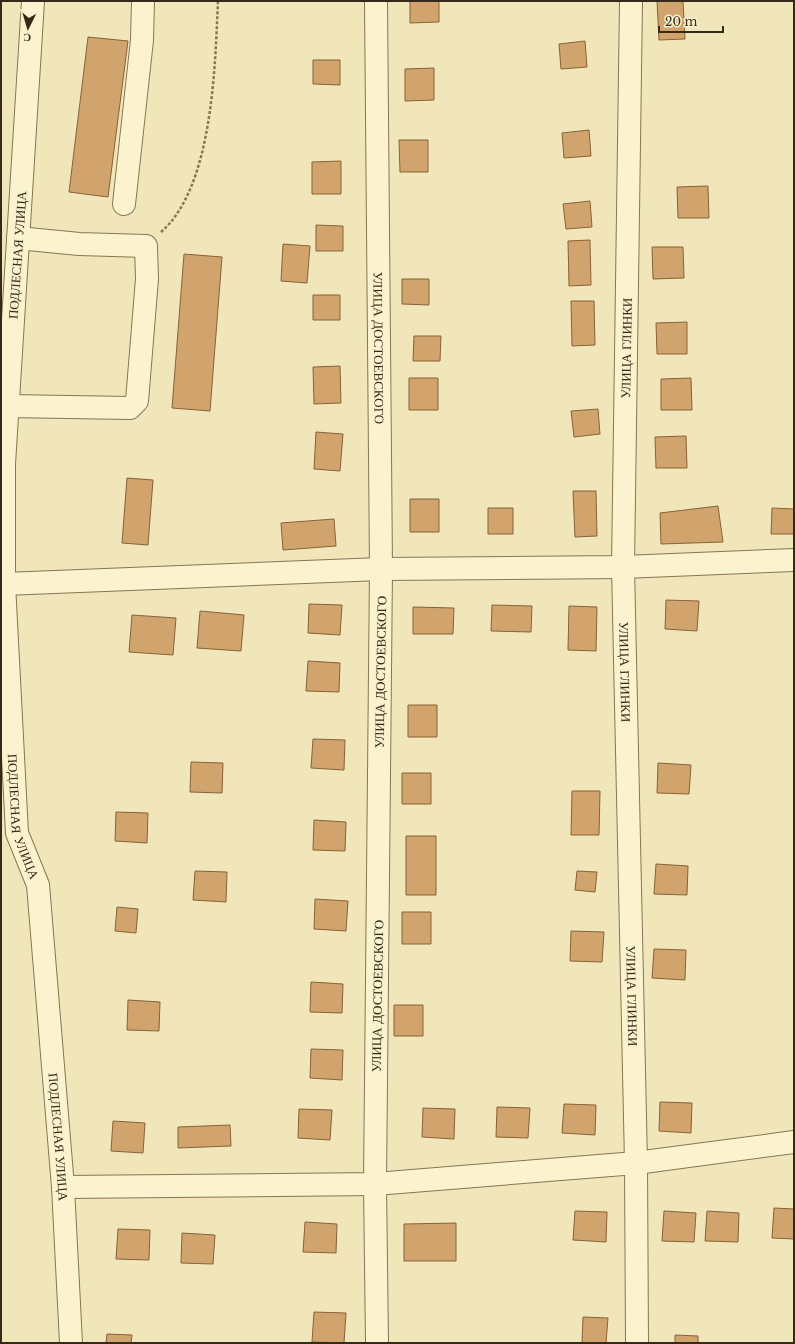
<svg xmlns="http://www.w3.org/2000/svg" width="795" height="1344" viewBox="0 0 795 1344" font-family="'Libre Baskerville',serif">
<style>
.building{fill:#d1a36d;stroke:#886238}
.lines{fill:none;stroke-linecap:round;stroke-linejoin:round}
.minor-casing{stroke:#877554;stroke-width:24}
.path{stroke:#877554;stroke-width:2.5;stroke-dasharray:3 2;stroke-linecap:butt}
.minor{stroke:#fbf3cd;stroke-width:22}
.labels{text-anchor:middle;stroke-width:3;stroke-linejoin:round;paint-order:stroke}
.street-label{font-size:13px;fill:#352a1a;stroke:#f7f0ca}
</style>
<rect width="100%" height="100%" fill="#f0e6ba"/>
<!-- building -->
<path class="building" d="M410,1H439V22L410,23Z
M657,1H683L685,39L659,40Z
M88,37L128,41L108,197L69,192Z
M585,41L587,67L561,69L559,44Z
M313,60H340V85L313,84Z
M434,68V100L405,101V69Z
M589,130L591,156L564,158L562,133Z
M399,140H428V172H400Z
M341,161V194H312V162Z
M708,186L709,218H678L677,187Z
M590,201L592,227L566,229L563,204Z
M316,225L343,226V251H316Z
M590,240L591,285L569,286L568,241Z
M283,244L310,246L307,283L281,281Z
M652,247H683L684,278L653,279Z
M184,254L222,257L210,411L172,408Z
M402,279H429V305L402,304Z
M313,295H340V320H313Z
M571,301H594L595,345L572,346Z
M687,322V354H657L656,323Z
M414,336H441L440,361H413Z
M340,366L341,403L314,404L313,367Z
M409,378H438V410H409Z
M691,378L692,410H661V379Z
M598,409L600,434L574,437L571,411Z
M316,432L343,434L340,471L314,469Z
M686,436L687,468H656L655,437Z
M127,478L153,480L148,545L122,543Z
M573,491H596L597,536L575,537Z
M410,499H439V532H410Z
M718,506L723,542L661,544L660,513Z
M488,508H513V534H488Z
M772,508L794,509V534H771Z
M334,519L336,546L283,550L281,523Z
M666,600L699,601L697,631L665,629Z
M309,604L342,605L340,635L308,633Z
M492,605L532,606L531,632L491,631Z
M569,606L597,607L596,651L568,650Z
M413,607L454,608L453,634H413Z
M200,611L244,615L241,651L197,648Z
M132,615L176,618L173,655L129,652Z
M308,661L340,663L339,692L306,691Z
M408,705H437V737H408Z
M313,739L345,740L344,770L311,768Z
M191,762L223,763L222,793L190,792Z
M658,763L691,765L689,794L657,793Z
M402,773H431V804H402Z
M572,791H600L599,835H571Z
M116,812L148,813L147,843L115,841Z
M314,820L346,822L345,851L313,850Z
M406,836H436V895H406Z
M656,864L688,866L687,895L654,894Z
M195,871L227,872L226,902L193,900Z
M577,871L597,872L595,892L575,890Z
M315,899L348,901L346,931L314,929Z
M117,907L138,909L136,933L115,931Z
M402,912H431V944H402Z
M571,931L604,932L602,962L570,961Z
M654,949L686,950L685,980L652,978Z
M311,982L343,984L342,1013L310,1012Z
M128,1000L160,1002L159,1031L127,1030Z
M394,1005H423V1036H394Z
M311,1049L343,1050L342,1080L310,1078Z
M660,1102L692,1103L691,1133L659,1131Z
M564,1104L596,1105L595,1135L562,1133Z
M497,1107L530,1108L528,1138L496,1137Z
M423,1108L455,1109L454,1139L422,1137Z
M299,1109L332,1110L330,1140L298,1138Z
M113,1121L145,1123L143,1153L111,1151Z
M230,1125L231,1146L178,1148V1127Z
M774,1208L794,1209V1239L772,1238Z
M575,1211L607,1212L606,1242L573,1240Z
M664,1211L696,1213L694,1242L662,1241Z
M707,1211L739,1213L738,1242L705,1241Z
M305,1222L337,1224L336,1253L303,1252Z
M456,1223V1261H404V1224Z
M118,1229L150,1230L149,1260L116,1259Z
M182,1233L215,1235L213,1264L181,1263Z
M314,1312L346,1313L344,1343L312,1342Z
M583,1317L608,1318L606,1343H582Z
M107,1334L132,1335L131,1343H106Z
M675,1335L698,1336V1343H675Z"/>
<g class="lines">
<defs>
<g id="minor">
<path id="s1" d="M33,1L4,464V584L17,833L38,885L63,1187L71,1343"/>
<path id="s2" d="M376,1L381,569L375,1184L377,1343"/>
<path id="s3" d="M631,1L623,567L636,1163L637,1343"/>
<path d="M124,204L142,40L143,1"/>
<path d="M7,406L130,408L137,401L147,279L146,246L79,244L18,238"/>
<path d="M4,584L381,569L623,567L794,560"/>
<path d="M63,1187L375,1184L636,1163L794,1142"/>
</g>
</defs>
<!-- minor casing -->
<use href="#minor" class="minor-casing"/>
<!-- path -->
<path class="path" d="M161,232C213,187 215,66 218,1"/>
<!-- minor -->
<use href="#minor" class="minor"/>
</g>
<g class="labels">
<!-- street labels -->
<g class="street-label">
<text transform="translate(17 255) rotate(-86)" y="5">ПОДЛЕСНАЯ УЛИЦА</text>
<text dy="5" stroke="none"><textPath href="#s2" startOffset="347">УЛИЦА ДОСТОЕВСКОГО</textPath></text>
<text transform="translate(626 348) rotate(-89)" y="5">УЛИЦА ГЛИНКИ</text>
<text transform="translate(380 672) rotate(-89)" y="5">УЛИЦА ДОСТОЕВСКОГО</text>
<text dy="5" stroke="none"><textPath href="#s3" startOffset="671">УЛИЦА ГЛИНКИ</textPath></text>
<text dy="5" stroke="none"><textPath href="#s1" startOffset="818">ПОДЛЕСНАЯ УЛИЦА</textPath></text>
<text transform="translate(377 996) rotate(-89)" y="5">УЛИЦА ДОСТОЕВСКОГО</text>
<text dy="5" stroke="none"><textPath href="#s3" startOffset="995">УЛИЦА ГЛИНКИ</textPath></text>
<text dy="5" stroke="none"><textPath href="#s1" startOffset="1142">ПОДЛЕСНАЯ УЛИЦА</textPath></text>
</g>
</g>
<!-- border -->
<rect width="795" height="1344" fill="none" stroke="#352a1a" stroke-width="4"/>
<!-- north arrow -->
<g transform="translate(28 28) rotate(185)" stroke="#f7f0ca" stroke-width="3" paint-order="stroke">
<path d="M0-3L7 15L0 10L-7 15Z" fill="#352a1a"/>
<text y="-6" font-size="11" font-weight="bold" text-anchor="middle" fill="#352a1a">С</text>
</g>
<!-- scale -->
<path d="M659 26v6h64v-6" fill="none" stroke="#352a1a" stroke-width="2"/>
<text x="665" y="26" font-size="12" fill="#352a1a" stroke="#f7f0ca" stroke-width="3" paint-order="stroke">20 m</text>
</svg>
